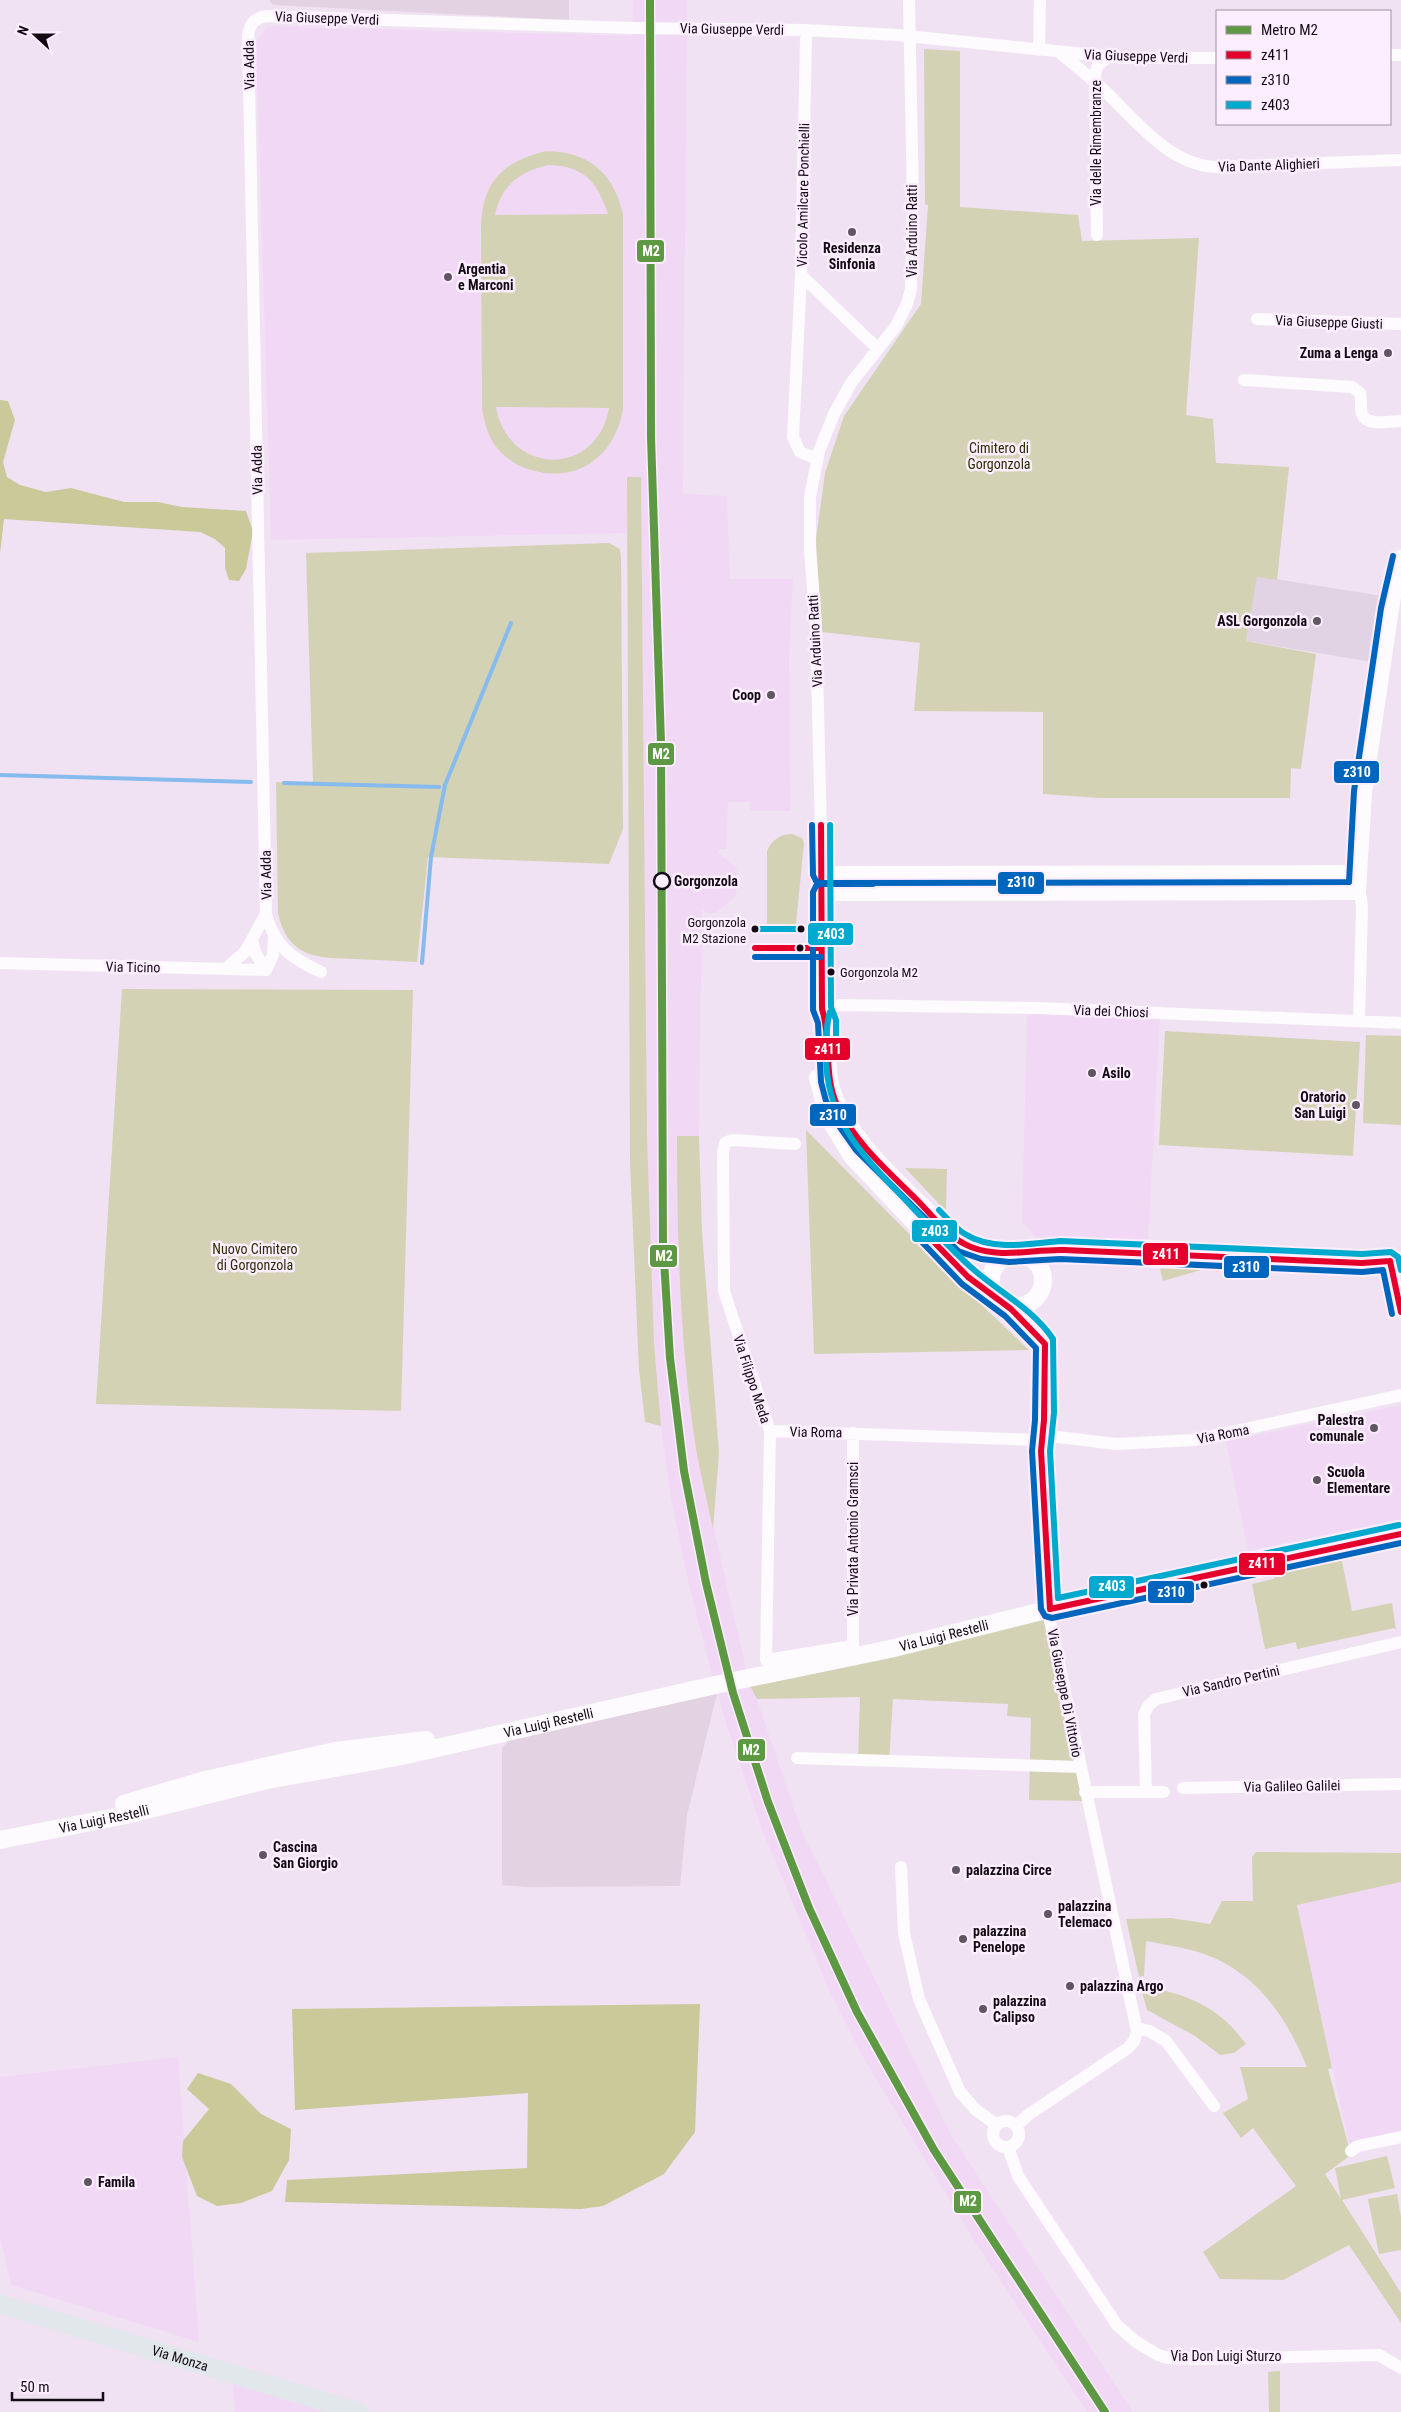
<svg xmlns="http://www.w3.org/2000/svg" width="1401" height="2412" viewBox="0 0 1401 2412" font-family="'Roboto Condensed',sans-serif">
<style>
.built{fill:#f1d9f5}
.industrial{fill:#e3d3e2}
.medical{fill:#e1d3e4}
.green{fill:#d3d2b5;fill-rule:evenodd}
.forest{fill:#cac99a}
.lines{fill:none;stroke-linecap:round;stroke-linejoin:round}
.stream{stroke:#87bbee;stroke-width:4}
.street{stroke:#fdfbfd;stroke-width:12}
.secondary{stroke:#fdfbfd;stroke-width:18}
.primary{stroke:#e1e7ea;stroke-width:19}
.bus-1-casing{stroke:#fcedff;stroke-width:10}
.bus-2-casing{stroke:#fcedff;stroke-width:10}
.bus-3-casing{stroke:#fcedff;stroke-width:10}
.bus-1{stroke:#e4002b;stroke-width:6}
.bus-2{stroke:#0065bd;stroke-width:6}
.bus-3{stroke:#00a9ce;stroke-width:6}
.metro-1-casing{stroke:#fcedff;stroke-width:11}
.metro-1{stroke:#5d9842;stroke-width:8}
.poi-dot{fill:#605662;stroke:#fcedff;stroke-width:2}
.stop-dot{fill:#fcedff;stroke:#130a14;stroke-width:2.5}
.bus-dot{fill:#130a14;stroke:#fcedff;stroke-width:2}
.labels{text-anchor:middle;stroke-width:5;stroke-linejoin:round;paint-order:stroke}
.bus-label{font-size:13px;fill:#130a14;stroke:#fcedff;text-anchor:end}
.street-label{font-size:14px;fill:#130a14;stroke:#fcedff}
.poi-label{font-size:14px;font-weight:bold;fill:#130a14;stroke:#fcedff;text-anchor:start}
.park-label{font-size:14px;fill:#2a2d02;stroke:#fcedff}
.stop-label{font-size:14px;font-weight:bold;fill:#130a14;stroke:#fcedff;text-anchor:start}
.line-badge{stroke:#fcedff;stroke-width:2}
.badge-label{font-size:14px;text-anchor:middle;font-weight:bold;fill:#fff}
</style>
<rect width="100%" height="100%" fill="#f0e2f3"/>
<!-- built -->
<path class="built" d="M633,0H687L683,494L727,496L730,579H793L789,653L790,811H749L750,802H728L726,849H720L718,852L737,869L736,896L716,913H707L702,909L699,1136H677L687,1377L697,1455L750,1686L757,1699L800,1827L951,2135L1133,2412H1087L975,2242L864,2059L829,1990L762,1830L725,1720L711,1671L689,1585L671,1499L661,1426L654,1343L647,1135L641,477H627V533L271,540L256,41L269,26L632,36Z
M1038,1013L1160,1017L1148,1242L1037,1238L1022,1222L1027,1016Z
M1401,1405V1519L1248,1551L1226,1441Z
M1401,1882V2131L1349,2143L1297,1905Z
M178,2057L199,2342L11,2285L0,2237V2077Z
M233,2382L332,2412H235Z"/>
<!-- industrial -->
<path class="industrial" d="M269,0H569V20L273,5Z
M717,1694L687,1815L680,1886L527,1887L502,1885V1748L510,1739Z"/>
<!-- medical -->
<path class="medical" d="M1257,576L1382,596L1372,662L1246,641Z"/>
<!-- green -->
<path class="green" d="M924,49L960,51V207L1078,215L1082,241L1199,238L1186,415L1213,419L1216,463L1289,467L1277,580L1257,577L1246,641L1316,654L1301,769L1291,768L1290,798H1100L1043,794V712L914,711L920,643L821,632L816,539L825,473L844,416L921,304L928,205L925,204Z
M546,151C589,152 613,172 623,214V409C615,456 578,484 531,470C517,466 503,457 494,444C487,433 484,421 482,408L481,226C483,180 503,162 546,151ZM548,165C584,166 597,181 608,214L495,215C501,185 520,172 548,165ZM496,407L609,408C597,478 508,476 496,407Z
M627,477H641L647,1135L654,1343L661,1426L645,1422L639,1370L630,1162Z
M609,543L620,549L621,558L623,829L609,864L428,857L417,962C397,961 376,960 355,959C317,958 288,958 278,913L276,782L313,783L306,553Z
M792,834L802,838L804,843L796,924C786,933 778,929 767,926V851C772,840 780,834 792,834Z
M122,989L413,990L401,1411L96,1404Z
M1165,1031L1360,1042L1353,1156L1159,1145Z
M1366,1035L1401,1036V1125L1363,1123Z
M806,1130L955,1280L1029,1350L814,1354Z
M677,1136H699L702,1232L719,1453L713,1529C708,1505 702,1480 697,1455C680,1350 677,1243 677,1136Z
M905,1168L947,1169L946,1211Z
M1159,1264L1201,1266V1270L1163,1281Z
M1341,1556L1352,1611L1392,1603L1396,1630L1394,1628L1297,1649L1296,1642L1265,1649L1252,1584L1273,1579L1287,1567Z
M1051,1610L1087,1801L1029,1800L1031,1718L1007,1716L1008,1704L893,1699L889,1761L858,1760L860,1697L757,1699L750,1686Z
M1256,1852L1401,1853V1882L1297,1905L1332,2068L1328,2069L1351,2155L1325,2174L1341,2199L1335,2168L1387,2156L1395,2188L1342,2200L1401,2293V2323L1349,2245L1283,2280L1220,2279L1203,2252L1296,2186L1253,2128L1241,2138L1223,2113L1248,2099L1240,2067H1307C1284,2012 1252,1966 1191,1950C1176,1946 1161,1944 1146,1941L1144,1976L1139,1977L1126,1919L1171,1918L1210,1924L1222,1901H1253L1252,1857Z
M1140,1984C1187,1996 1216,2003 1246,2044L1234,2053L1220,2055L1195,2036L1147,2010Z
M1397,2194L1401,2217V2250L1379,2254L1368,2199Z
M1280,2371V2412H1269L1268,2372Z"/>
<!-- forest -->
<path class="forest" d="M0,400L8,401L15,420L3,462L7,477L20,485L46,492L71,488L124,502H158L182,507L246,511L253,531L246,569L239,581L229,580L225,568V548L215,539L200,532L4,519L0,554Z
M700,2004L695,2132L664,2174L603,2206L581,2209L285,2202L287,2180L527,2168L528,2093L295,2110L292,2009Z
M198,2073L231,2084L261,2114L291,2129L289,2160L272,2191L241,2203L217,2206L197,2196L182,2157L183,2141L209,2109L187,2089Z"/>
<g class="lines">
<!-- stream -->
<path class="stream" d="M0,775L251,782
M284,783L439,787
M422,963L431,857L445,785L511,623"/>
<!-- street -->
<path class="street" d="M806,39L801,275L793,437L800,452L817,459
M1039,50L1040,0
M1059,52C1075,65 1091,78 1106,92C1137,122 1169,164 1215,167L1401,160
M1390,55H1401
M1097,235L1095,74L1098,65L1109,57
M801,275L878,349
M1257,319L1401,324
M1244,380L1352,387L1360,393C1362,400 1360,408 1362,414C1366,427 1391,421 1401,421
M822,875L816,625L810,550V497L819,451L834,414L851,383L896,326L907,304L911,289L913,201L909,0
M1357,891L1361,898L1362,908L1359,1021
M252,941L256,954L266,970
M0,963L266,970
M225,969L245,952L266,914
M266,970L273,955L274,937
M321,972C291,958 275,947 266,914L248,36C250,23 254,18 267,16L632,28L805,30L897,35L1124,58H1217
M822,1009L842,1005L1038,1008L1401,1023
M795,1144L732,1140L725,1143L723,1152L724,1291L770,1431L766,1660L853,1646V1433
M1060,1250L1362,1263L1401,1258
M1390,1261L1401,1312
M770,1431L1042,1440
M1042,1435L1116,1444L1195,1440L1401,1395
M797,1758L1080,1767
M1183,1788L1401,1784
M1085,1792H1164
M1146,1792L1144,1714L1149,1705L1156,1699L1401,1642
M901,1867L904,1933L919,1999L960,2092L976,2110L997,2125
M1137,2028L1149,2031L1166,2041L1214,2106
M993 2134a13 13 0 1 1 26 0a13 13 0 1 1-26 0Z
M1016,2126L1028,2115L1128,2048L1134,2041L1137,2031L1050,1621V1609
M1008,2147L1018,2176L1117,2325L1135,2341L1158,2355L1168,2358L1197,2359L1379,2355L1401,2368
M1351,2151L1358,2146L1401,2137"/>
<!-- secondary -->
<g class="secondary">
<path d="M822,892L1357,891L1363,792L1390,609L1395,579L1401,559"/>
<path d="M818,1078L829,1118L852,1156L957,1267L978,1286L1011,1309L1045,1342V1413L1041,1451L1050,1609"/>
<path d="M1060,1250C1028,1254 981,1258 954,1237C914,1197 847,1143 831,1088C823,1062 832,1034 822,1009V875L1357,874"/>
<circle cx="1017" cy="1280" r="26"/>
<path d="M124,1804L205,1780L335,1751L426,1740"/>
<path id="s1" d="M0,1840L126,1815L267,1780L397,1757L715,1685L890,1649L1050,1609L1401,1534"/>
</g>
<!-- primary -->
<path class="primary" id="s2" d="M0,2304L359,2412"/>
<defs>
<path id="bus-1" d="M821,825L822,1009C832,1041 823,1074 837,1105C855,1143 888,1171 917,1200C933,1216 948,1238 971,1247C1002,1259 1032,1249 1064,1250C1163,1254 1263,1259 1362,1263L1390,1261
M755,948H821
M928,1236L968,1277L1011,1309L1045,1344L1044,1420L1041,1451L1050,1609
M1390,1261L1401,1312
M1050,1609L1401,1534"/>
<path id="bus-2" d="M812,825L813,875L816,881L822,884H873
M755,957H821
M921,1241L962,1284L1005,1316L1036,1348L1035,1420L1032,1451L1041,1609L1045,1616L1052,1618L1401,1543
M1392,1314L1383,1270L1362,1272L1060,1259L1009,1262L981,1259L958,1251L856,1150L839,1126L826,1101L821,1082L818,1023L813,1010V892L816,886L822,883L1349,882L1354,791L1381,608L1393,556"/>
<path id="bus-3" d="M830,825L831,1007L836,1020V1042
M755,929H801
M830,1012C826,1025 826,1039 826,1053C825,1123 867,1159 912,1207C932,1228 951,1250 973,1269C999,1292 1033,1309 1053,1339L1054,1413L1050,1451L1058,1598L1399,1525
M939,1210C947,1218 955,1228 965,1234C991,1251 1031,1244 1060,1241L1362,1254L1391,1252L1398,1257L1401,1270"/>
</defs>
<!-- bus-1 casing -->
<use href="#bus-1" class="bus-1-casing"/>
<!-- bus-2 casing -->
<use href="#bus-2" class="bus-2-casing"/>
<!-- bus-3 casing -->
<use href="#bus-3" class="bus-3-casing"/>
<!-- bus-1 -->
<use href="#bus-1" class="bus-1"/>
<!-- bus-2 -->
<use href="#bus-2" class="bus-2"/>
<!-- bus-3 -->
<use href="#bus-3" class="bus-3"/>
<defs>
<path id="metro-1" d="M650,0L651,437L661,743L663,1244L670,1358L684,1471L706,1583L733,1693L768,1802L809,1908L857,2012L934,2150L1105,2412"/>
</defs>
<!-- metro-1 casing -->
<use href="#metro-1" class="metro-1-casing"/>
<!-- metro-1 -->
<use href="#metro-1" class="metro-1"/>
</g>
<!-- markers -->
<g class="poi-dot">
<circle cx="852" cy="232" r="5"/>
<circle cx="448" cy="277" r="5"/>
<circle cx="1388" cy="353" r="5"/>
<circle cx="1317" cy="621" r="5"/>
<circle cx="771" cy="695" r="5"/>
<circle cx="1092" cy="1073" r="5"/>
<circle cx="1356" cy="1105" r="5"/>
<circle cx="1374" cy="1428" r="5"/>
<circle cx="1317" cy="1480" r="5"/>
<circle cx="263" cy="1855" r="5"/>
<circle cx="956" cy="1870" r="5"/>
<circle cx="1048" cy="1914" r="5"/>
<circle cx="963" cy="1939" r="5"/>
<circle cx="1070" cy="1986" r="5"/>
<circle cx="983" cy="2009" r="5"/>
<circle cx="88" cy="2182" r="5"/>
</g>
<circle class="stop-dot" cx="662" cy="881" r="8"/>
<g class="bus-dot">
<circle cx="755" cy="929" r="4.5"/>
<circle cx="801" cy="929" r="4.5"/>
<circle cx="800" cy="948" r="4.5"/>
<circle cx="831" cy="972" r="4.5"/>
<circle cx="1204" cy="1585" r="4.5"/>
</g>
<g class="labels">
<!-- bus labels -->
<g class="bus-label">
<text x="746" y="927">Gorgonzola<tspan x="746" dy="16">M2 Stazione</tspan></text>
<text x="840" y="977" text-anchor="start">Gorgonzola M2</text>
</g>
<!-- street labels -->
<g class="street-label">
<text transform="translate(327 18) rotate(2)" y="5">Via Giuseppe Verdi</text>
<text transform="translate(732 29) rotate(1)" y="5">Via Giuseppe Verdi</text>
<text transform="translate(1136 56) rotate(2)" y="5">Via Giuseppe Verdi</text>
<text transform="translate(249 65) rotate(-91)" y="5">Via Adda</text>
<text transform="translate(1096 143) rotate(-90)" y="5">Via delle Rimembranze</text>
<text transform="translate(1269 165) rotate(-2)" y="5">Via Dante Alighieri</text>
<text transform="translate(803 195) rotate(-89)" y="5">Vicolo Amilcare Ponchielli</text>
<text transform="translate(912 231) rotate(-90)" y="5">Via Arduino Ratti</text>
<text transform="translate(1329 322) rotate(2)" y="5">Via Giuseppe Giusti</text>
<text transform="translate(257 470) rotate(-91)" y="5">Via Adda</text>
<text transform="translate(815 641) rotate(-93)" y="5">Via Arduino Ratti</text>
<text transform="translate(266 875) rotate(-91)" y="5">Via Adda</text>
<text transform="translate(133 967) rotate(1)" y="5">Via Ticino</text>
<text transform="translate(1111 1011) rotate(2)" y="5">Via dei Chiosi</text>
<text transform="translate(752 1379) rotate(72)" y="5">Via Filippo Meda</text>
<text transform="translate(816 1432) rotate(1)" y="5">Via Roma</text>
<text transform="translate(1223 1434) rotate(-11)" y="5">Via Roma</text>
<text transform="translate(853 1539) rotate(-90)" y="5">Via Privata Antonio Gramsci</text>
<text dy="5" stroke="none"><textPath href="#s1" startOffset="966">Via Luigi Restelli</textPath></text>
<text transform="translate(1231 1681) rotate(-13)" y="5">Via Sandro Pertini</text>
<text transform="translate(1065 1693) rotate(79)" y="5">Via Giuseppe Di Vittorio</text>
<text dy="5" stroke="none"><textPath href="#s1" startOffset="561">Via Luigi Restelli</textPath></text>
<text transform="translate(1292 1786) rotate(-1)" y="5">Via Galileo Galilei</text>
<text dy="5" stroke="none"><textPath href="#s1" startOffset="106">Via Luigi Restelli</textPath></text>
<text x="1226" y="2361">Via Don Luigi Sturzo</text>
<text dy="5" stroke="none"><textPath href="#s2" startOffset="188">Via Monza</textPath></text>
</g>
<!-- poi labels -->
<g class="poi-label">
<text x="852" y="253" text-anchor="middle">Residenza<tspan x="852" dy="16">Sinfonia</tspan></text>
<text x="458" y="274">Argentia<tspan x="458" dy="16">e Marconi</tspan></text>
<text x="1378" y="358" text-anchor="end">Zuma a Lenga</text>
<text x="1307" y="626" text-anchor="end">ASL Gorgonzola</text>
<text x="761" y="700" text-anchor="end">Coop</text>
<text x="1102" y="1078">Asilo</text>
<text x="1346" y="1102" text-anchor="end">Oratorio<tspan x="1346" dy="16">San Luigi</tspan></text>
<text x="1364" y="1425" text-anchor="end">Palestra<tspan x="1364" dy="16">comunale</tspan></text>
<text x="1327" y="1477">Scuola<tspan x="1327" dy="16">Elementare</tspan></text>
<text x="273" y="1852">Cascina<tspan x="273" dy="16">San Giorgio</tspan></text>
<text x="966" y="1875">palazzina Circe</text>
<text x="1058" y="1911">palazzina<tspan x="1058" dy="16">Telemaco</tspan></text>
<text x="973" y="1936">palazzina<tspan x="973" dy="16">Penelope</tspan></text>
<text x="1080" y="1991">palazzina Argo</text>
<text x="993" y="2006">palazzina<tspan x="993" dy="16">Calipso</tspan></text>
<text x="98" y="2187">Famila</text>
</g>
<!-- park labels -->
<g class="park-label">
<text x="999" y="453">Cimitero di<tspan x="999" dy="16">Gorgonzola</tspan></text>
<text x="255" y="1254">Nuovo Cimitero<tspan x="255" dy="16">di Gorgonzola</tspan></text>
</g>
<!-- stop labels -->
<g class="stop-label">
<text x="674" y="886">Gorgonzola</text>
</g>
</g>
<g class="line-badge">
<rect x="636" y="239" width="29" height="24" rx="5" fill="#5d9842"/>
<rect x="647" y="742" width="28" height="24" rx="5" fill="#5d9842"/>
<rect x="1333" y="760" width="47" height="24" rx="5" fill="#0065bd"/>
<rect x="997" y="871" width="48" height="24" rx="5" fill="#0065bd"/>
<rect x="807" y="922" width="47" height="24" rx="5" fill="#00a9ce"/>
<rect x="804" y="1037" width="47" height="24" rx="5" fill="#e4002b"/>
<rect x="809" y="1103" width="48" height="24" rx="5" fill="#0065bd"/>
<rect x="911" y="1219" width="47" height="24" rx="5" fill="#00a9ce"/>
<rect x="1142" y="1242" width="47" height="24" rx="5" fill="#e4002b"/>
<rect x="649" y="1244" width="29" height="24" rx="5" fill="#5d9842"/>
<rect x="1223" y="1255" width="47" height="24" rx="5" fill="#0065bd"/>
<rect x="1238" y="1552" width="48" height="24" rx="5" fill="#e4002b"/>
<rect x="1088" y="1575" width="47" height="24" rx="5" fill="#00a9ce"/>
<rect x="1147" y="1580" width="48" height="24" rx="5" fill="#0065bd"/>
<rect x="737" y="1738" width="29" height="24" rx="5" fill="#5d9842"/>
<rect x="953" y="2190" width="29" height="24" rx="5" fill="#5d9842"/>
</g>
<g class="badge-label">
<text x="651" y="256">M2</text>
<text x="661" y="759">M2</text>
<text x="1357" y="777">z310</text>
<text x="1021" y="887">z310</text>
<text x="831" y="939">z403</text>
<text x="828" y="1054">z411</text>
<text x="833" y="1120">z310</text>
<text x="935" y="1236">z403</text>
<text x="1166" y="1259">z411</text>
<text x="664" y="1261">M2</text>
<text x="1246" y="1272">z310</text>
<text x="1262" y="1568">z411</text>
<text x="1112" y="1591">z403</text>
<text x="1171" y="1597">z310</text>
<text x="751" y="1755">M2</text>
<text x="968" y="2206">M2</text>
</g>
<!-- legend -->
<rect x="1216" y="10" width="175" height="115" fill="#fcedff" stroke="#9f92a1"/>
<rect x="1226" y="26" width="25" height="8" fill="#5d9842" stroke="#9f92a1"/>
<text x="1261" y="35" font-size="15" fill="#130a14">Metro M2</text>
<rect x="1226" y="51" width="25" height="8" fill="#e4002b" stroke="#9f92a1"/>
<text x="1261" y="60" font-size="15" fill="#130a14">z411</text>
<rect x="1226" y="76" width="25" height="8" fill="#0065bd" stroke="#9f92a1"/>
<text x="1261" y="85" font-size="15" fill="#130a14">z310</text>
<rect x="1226" y="101" width="25" height="8" fill="#00a9ce" stroke="#9f92a1"/>
<text x="1261" y="110" font-size="15" fill="#130a14">z403</text>
<!-- north arrow -->
<g transform="translate(35 35) rotate(291)" stroke="#fcedff" stroke-width="4" paint-order="stroke">
<path d="M0-4L9 19L0 12L-9 19Z" fill="#130a14"/>
<text y="-8" font-size="14" font-weight="bold" text-anchor="middle" fill="#130a14">N</text>
</g>
<!-- scale -->
<path d="M12 2392v8h91v-8" fill="none" stroke="#130a14" stroke-width="2.5"/>
<text x="20" y="2392" font-size="15" fill="#130a14" stroke="#fcedff" stroke-width="4" paint-order="stroke">50 m</text>
</svg>
